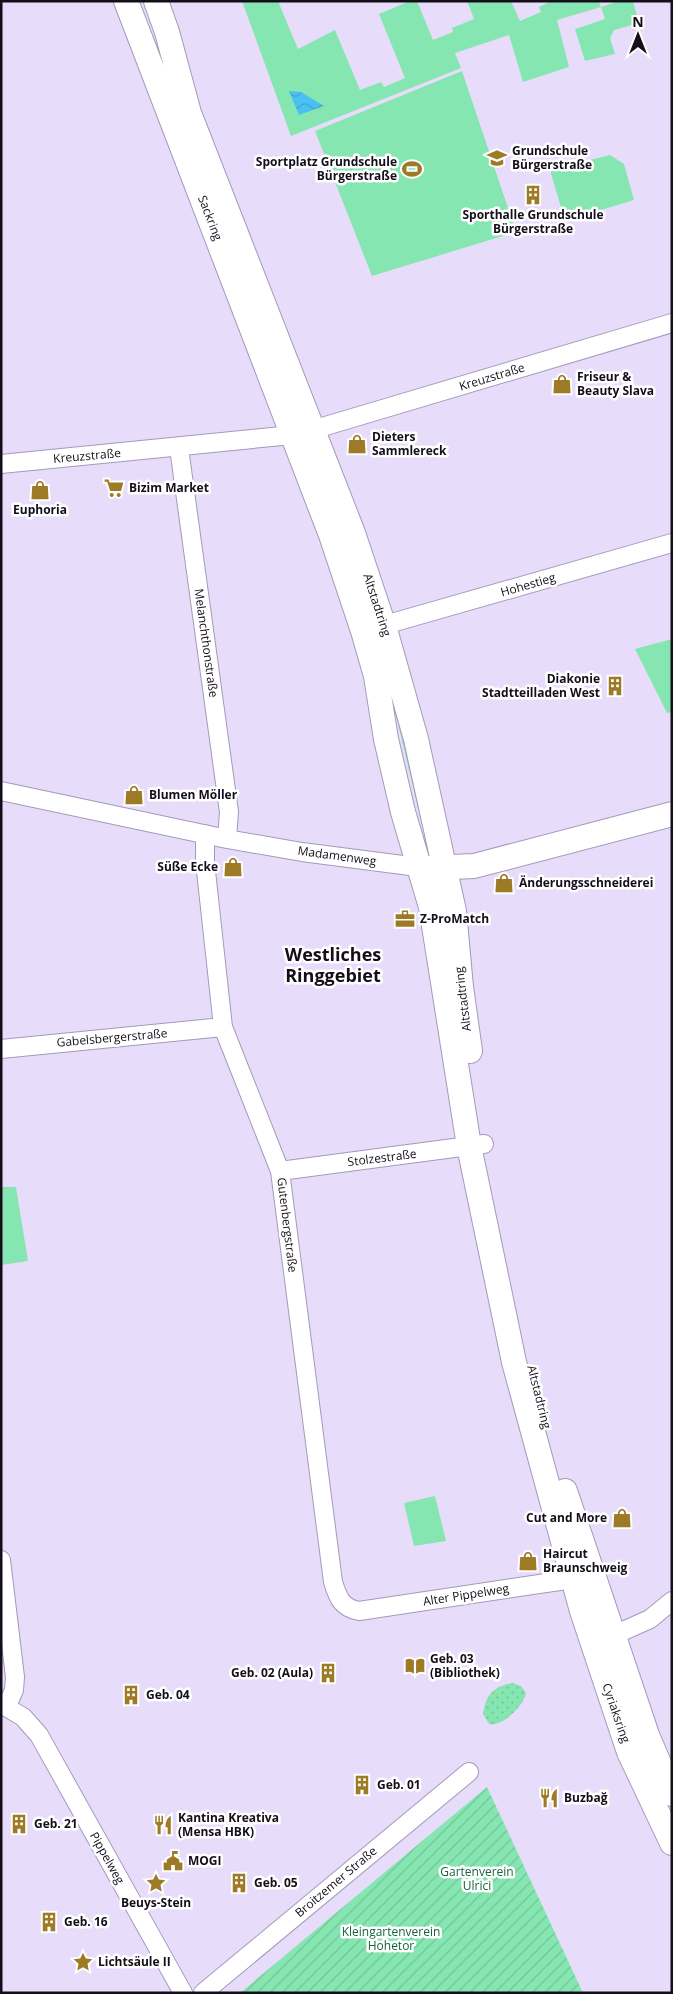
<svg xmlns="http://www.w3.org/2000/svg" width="673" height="1994" viewBox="0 0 673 1994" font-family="'Open Sans',sans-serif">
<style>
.grass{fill:url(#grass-dots)}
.park{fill:#86e6b2}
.garden{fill:url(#garden-furrows)}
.water{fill:url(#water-waves)}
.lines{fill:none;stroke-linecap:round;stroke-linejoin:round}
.street-casing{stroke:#a499ba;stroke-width:20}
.secondary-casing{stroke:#a499ba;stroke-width:26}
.street{stroke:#fff;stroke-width:18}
.secondary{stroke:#fff;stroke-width:24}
.labels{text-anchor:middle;stroke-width:5;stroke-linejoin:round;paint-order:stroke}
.poi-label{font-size:12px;font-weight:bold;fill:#130e1a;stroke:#fff;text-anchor:start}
.street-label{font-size:12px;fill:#130e1a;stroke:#fff}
.park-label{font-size:12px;fill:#176440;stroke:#fff}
.district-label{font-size:18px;font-weight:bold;fill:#130e1a;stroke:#fff}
</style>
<defs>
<pattern id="grass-dots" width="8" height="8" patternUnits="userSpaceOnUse" patternTransform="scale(1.25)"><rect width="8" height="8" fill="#86e6b2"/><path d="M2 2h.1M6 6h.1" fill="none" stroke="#73c498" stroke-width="1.8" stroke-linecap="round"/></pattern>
<pattern id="garden-furrows" width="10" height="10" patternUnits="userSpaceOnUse" patternTransform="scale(1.25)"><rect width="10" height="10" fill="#86e6b2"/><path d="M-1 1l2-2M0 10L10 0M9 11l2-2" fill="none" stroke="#73c498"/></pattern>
<pattern id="water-waves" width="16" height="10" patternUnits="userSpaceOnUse" patternTransform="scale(1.25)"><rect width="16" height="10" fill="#4bc0f2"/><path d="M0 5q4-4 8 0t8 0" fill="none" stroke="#41a4cf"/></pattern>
</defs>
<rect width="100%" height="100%" fill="#e7ddfa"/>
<!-- grass -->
<path class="grass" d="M388,681L427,821H421Z
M513,1683L521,1686L526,1693C524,1706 502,1727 489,1724L483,1714C485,1695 495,1685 513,1683Z"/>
<!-- park -->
<path class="park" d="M242,1H278L298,49L335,30L360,90L381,82L384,87L405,78L379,14L410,1H417L433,40L453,32L452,28L474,19L467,1H511L520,21L541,12L539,7L552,1H599L601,7L619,1H633L639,23L614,30L610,38L615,54L585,61L575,29L605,19L601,7L557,20L569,67L523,82L509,35L455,53L461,68L291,136Z
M462,71L516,232L372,276L315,131Z
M610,155L624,164L634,200L565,221L550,170Z
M672,639V712L667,713L635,649Z
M1,1187H16L28,1261L1,1265Z
M435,1496L446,1541L414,1546L404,1503Z"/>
<!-- garden -->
<path class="garden" d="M487,1787L583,1993H240Z"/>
<!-- water -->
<path class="water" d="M289,91L301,92L324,106L299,115Z"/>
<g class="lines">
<defs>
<path id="street" d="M312,430L672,323
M179,448L229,812L227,839
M1,464L292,435
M374,628L672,543
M1,791L227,839L302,852L418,867
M205,834V862L223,1027L280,1171L333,1582C338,1598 342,1608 359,1611L573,1579
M1,1049L223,1027
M280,1171L484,1144
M1,1560L15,1677L14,1690L7,1706
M603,1640L650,1619L672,1601
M1,1704L23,1717L39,1735L183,1993
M203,1993L469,1772"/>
<path id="secondary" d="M126,1L331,535L363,631L376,676L386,739L403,812L431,907L469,1146L514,1362L582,1611L629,1752L672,1843
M156,1L167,32L189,113L353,533L384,626L416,739L454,911L461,987L470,1051
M430,868L474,866L672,814
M565,1491L647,1735L672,1794"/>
</defs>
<!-- street casing -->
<use href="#street" class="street-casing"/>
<!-- secondary casing -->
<use href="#secondary" class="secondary-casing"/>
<!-- street -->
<use href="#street" class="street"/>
<!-- secondary -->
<use href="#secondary" class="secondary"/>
</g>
<!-- icons -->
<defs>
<symbol id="school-bare" viewBox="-9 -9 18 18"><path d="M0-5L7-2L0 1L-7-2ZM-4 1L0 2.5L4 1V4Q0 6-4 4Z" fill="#9d7a26" stroke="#fff" stroke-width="2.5" paint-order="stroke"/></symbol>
<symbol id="stadium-bare" viewBox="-9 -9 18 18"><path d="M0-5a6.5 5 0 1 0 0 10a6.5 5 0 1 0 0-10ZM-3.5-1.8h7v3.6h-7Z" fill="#9d7a26" stroke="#fff" stroke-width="2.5" paint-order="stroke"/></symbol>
<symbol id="building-bare" viewBox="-9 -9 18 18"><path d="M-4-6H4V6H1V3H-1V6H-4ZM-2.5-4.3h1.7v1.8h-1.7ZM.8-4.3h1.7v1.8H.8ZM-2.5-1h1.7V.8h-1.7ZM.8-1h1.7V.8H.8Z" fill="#9d7a26" stroke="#fff" stroke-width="2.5" paint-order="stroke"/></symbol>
<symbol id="shop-bare" viewBox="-9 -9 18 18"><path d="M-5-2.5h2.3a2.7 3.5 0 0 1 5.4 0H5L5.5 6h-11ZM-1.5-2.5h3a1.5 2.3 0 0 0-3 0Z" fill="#9d7a26" stroke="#fff" stroke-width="2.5" paint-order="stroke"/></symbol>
<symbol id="supermarket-bare" viewBox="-9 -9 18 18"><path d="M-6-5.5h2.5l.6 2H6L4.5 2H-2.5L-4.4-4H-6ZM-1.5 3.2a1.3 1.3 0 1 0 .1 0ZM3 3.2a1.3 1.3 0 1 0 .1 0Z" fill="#9d7a26" stroke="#fff" stroke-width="2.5" paint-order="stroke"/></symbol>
<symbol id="office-bare" viewBox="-9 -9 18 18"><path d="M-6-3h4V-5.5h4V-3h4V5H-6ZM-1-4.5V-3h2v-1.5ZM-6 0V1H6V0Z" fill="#9d7a26" stroke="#fff" stroke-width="2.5" paint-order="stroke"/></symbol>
<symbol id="library-bare" viewBox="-9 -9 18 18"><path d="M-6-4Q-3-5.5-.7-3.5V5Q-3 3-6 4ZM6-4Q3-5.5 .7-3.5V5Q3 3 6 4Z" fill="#9d7a26" stroke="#fff" stroke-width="2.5" paint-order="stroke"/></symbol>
<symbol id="restaurant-bare" viewBox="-9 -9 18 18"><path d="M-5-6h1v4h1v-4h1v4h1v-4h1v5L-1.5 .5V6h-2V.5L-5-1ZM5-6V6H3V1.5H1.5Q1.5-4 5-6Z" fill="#9d7a26" stroke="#fff" stroke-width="2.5" paint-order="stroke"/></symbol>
<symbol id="civic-bare" viewBox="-9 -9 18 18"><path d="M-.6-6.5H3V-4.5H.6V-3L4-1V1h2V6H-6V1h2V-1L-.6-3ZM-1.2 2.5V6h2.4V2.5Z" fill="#9d7a26" stroke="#fff" stroke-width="2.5" paint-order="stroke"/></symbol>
<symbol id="sight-bare" viewBox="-9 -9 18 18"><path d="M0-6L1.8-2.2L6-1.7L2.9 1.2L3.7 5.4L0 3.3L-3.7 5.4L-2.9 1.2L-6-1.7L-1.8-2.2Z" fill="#9d7a26" stroke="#fff" stroke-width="2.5" paint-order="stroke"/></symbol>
</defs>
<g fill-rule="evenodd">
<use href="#school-bare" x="483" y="144" width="28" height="28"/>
<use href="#stadium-bare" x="398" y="155" width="28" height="28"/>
<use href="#building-bare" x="519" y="181" width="28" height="28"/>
<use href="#shop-bare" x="548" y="370" width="28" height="28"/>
<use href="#shop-bare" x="343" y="430" width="28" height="28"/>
<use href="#supermarket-bare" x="100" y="474" width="28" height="28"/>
<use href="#shop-bare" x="26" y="476" width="28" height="28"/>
<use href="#building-bare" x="601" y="672" width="28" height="28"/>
<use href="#shop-bare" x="120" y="781" width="28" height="28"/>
<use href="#shop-bare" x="219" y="853" width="28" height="28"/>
<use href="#shop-bare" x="490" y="869" width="28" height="28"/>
<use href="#office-bare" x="391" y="905" width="28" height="28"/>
<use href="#shop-bare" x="608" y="1504" width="28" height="28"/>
<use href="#shop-bare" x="514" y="1547" width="28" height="28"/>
<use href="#library-bare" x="401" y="1652" width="28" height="28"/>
<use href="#building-bare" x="314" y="1659" width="28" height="28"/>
<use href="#building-bare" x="117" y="1681" width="28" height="28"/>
<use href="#building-bare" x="348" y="1771" width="28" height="28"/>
<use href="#restaurant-bare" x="535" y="1784" width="28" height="28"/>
<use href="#building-bare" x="5" y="1810" width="28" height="28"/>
<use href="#restaurant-bare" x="149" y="1811" width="28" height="28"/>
<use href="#civic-bare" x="159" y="1847" width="28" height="28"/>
<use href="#sight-bare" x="142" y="1869" width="28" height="28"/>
<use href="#building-bare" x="225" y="1869" width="28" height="28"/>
<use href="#building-bare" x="35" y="1908" width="28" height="28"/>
<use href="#sight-bare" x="69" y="1948" width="28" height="28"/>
</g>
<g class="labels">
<!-- poi labels -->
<g class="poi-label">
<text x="512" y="155">Grundschule<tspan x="512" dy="14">Bürgerstraße</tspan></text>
<text x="397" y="166" text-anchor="end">Sportplatz Grundschule<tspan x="397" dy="14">Bürgerstraße</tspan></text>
<text x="533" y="219" text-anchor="middle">Sporthalle Grundschule<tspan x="533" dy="14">Bürgerstraße</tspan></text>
<text x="577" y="381">Friseur &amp;<tspan x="577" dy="14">Beauty Slava</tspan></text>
<text x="372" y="441">Dieters<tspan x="372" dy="14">Sammlereck</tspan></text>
<text x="129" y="492">Bizim Market</text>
<text x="40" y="514" text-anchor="middle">Euphoria</text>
<text x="600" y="683" text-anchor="end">Diakonie<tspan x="600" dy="14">Stadtteilladen West</tspan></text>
<text x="149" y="799">Blumen Möller</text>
<text x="218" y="871" text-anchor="end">Süße Ecke</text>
<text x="519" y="887">Änderungsschneiderei</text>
<text x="420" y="923">Z-ProMatch</text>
<text x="607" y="1522" text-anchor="end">Cut and More</text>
<text x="543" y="1558">Haircut<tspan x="543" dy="14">Braunschweig</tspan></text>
<text x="430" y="1663">Geb. 03<tspan x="430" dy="14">(Bibliothek)</tspan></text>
<text x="313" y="1677" text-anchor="end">Geb. 02 (Aula)</text>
<text x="146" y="1699">Geb. 04</text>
<text x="377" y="1789">Geb. 01</text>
<text x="564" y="1802">Buzbağ</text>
<text x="178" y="1822">Kantina Kreativa<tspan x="178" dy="14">(Mensa HBK)</tspan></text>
<text x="34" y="1828">Geb. 21</text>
<text x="188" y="1865">MOGI</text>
<text x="254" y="1887">Geb. 05</text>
<text x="156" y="1907" text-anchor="middle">Beuys-Stein</text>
<text x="64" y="1926">Geb. 16</text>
<text x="98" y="1966">Lichtsäule II</text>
</g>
<!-- street labels -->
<g class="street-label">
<text transform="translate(210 218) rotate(69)" y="4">Sackring</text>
<text transform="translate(492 377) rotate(-17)" y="4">Kreuzstraße</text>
<text transform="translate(87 456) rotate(-5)" y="4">Kreuzstraße</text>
<text transform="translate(528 585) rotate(-16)" y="4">Hohestieg</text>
<text transform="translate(377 605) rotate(72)" y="4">Altstadtring</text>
<text transform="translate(206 643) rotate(82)" y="4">Melanchthonstraße</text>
<text transform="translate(337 856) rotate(8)" y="4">Madamenweg</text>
<text transform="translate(463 999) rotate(-97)" y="4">Altstadtring</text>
<text transform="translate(112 1038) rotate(-5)" y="4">Gabelsbergerstraße</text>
<text transform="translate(382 1158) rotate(-7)" y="4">Stolzestraße</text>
<text transform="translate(287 1225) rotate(83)" y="4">Gutenbergstraße</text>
<text transform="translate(539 1397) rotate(76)" y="4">Altstadtring</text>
<text transform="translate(466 1595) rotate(-9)" y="4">Alter Pippelweg</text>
<text transform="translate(616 1713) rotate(71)" y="4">Cyriaksring</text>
<text transform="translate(107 1858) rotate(61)" y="4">Pippelweg</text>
<text transform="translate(336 1882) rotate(-40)" y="4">Broitzemer Straße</text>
</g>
<!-- park labels -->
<g class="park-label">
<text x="477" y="1876">Gartenverein<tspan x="477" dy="14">Ulrici</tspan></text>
<text x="391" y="1936">Kleingartenverein<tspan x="391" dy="14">Hohetor</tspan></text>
</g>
<!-- district labels -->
<g class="district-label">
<text x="333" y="961">Westliches<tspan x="333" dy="21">Ringgebiet</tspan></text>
</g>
</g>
<!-- border -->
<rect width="673" height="1994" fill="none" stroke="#130e1a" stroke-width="5"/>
<!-- north arrow -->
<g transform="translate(638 35)" stroke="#ffffff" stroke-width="4" paint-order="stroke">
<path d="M0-4L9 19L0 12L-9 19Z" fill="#130e1a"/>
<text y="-8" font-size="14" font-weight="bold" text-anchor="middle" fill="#130e1a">N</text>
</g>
</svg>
